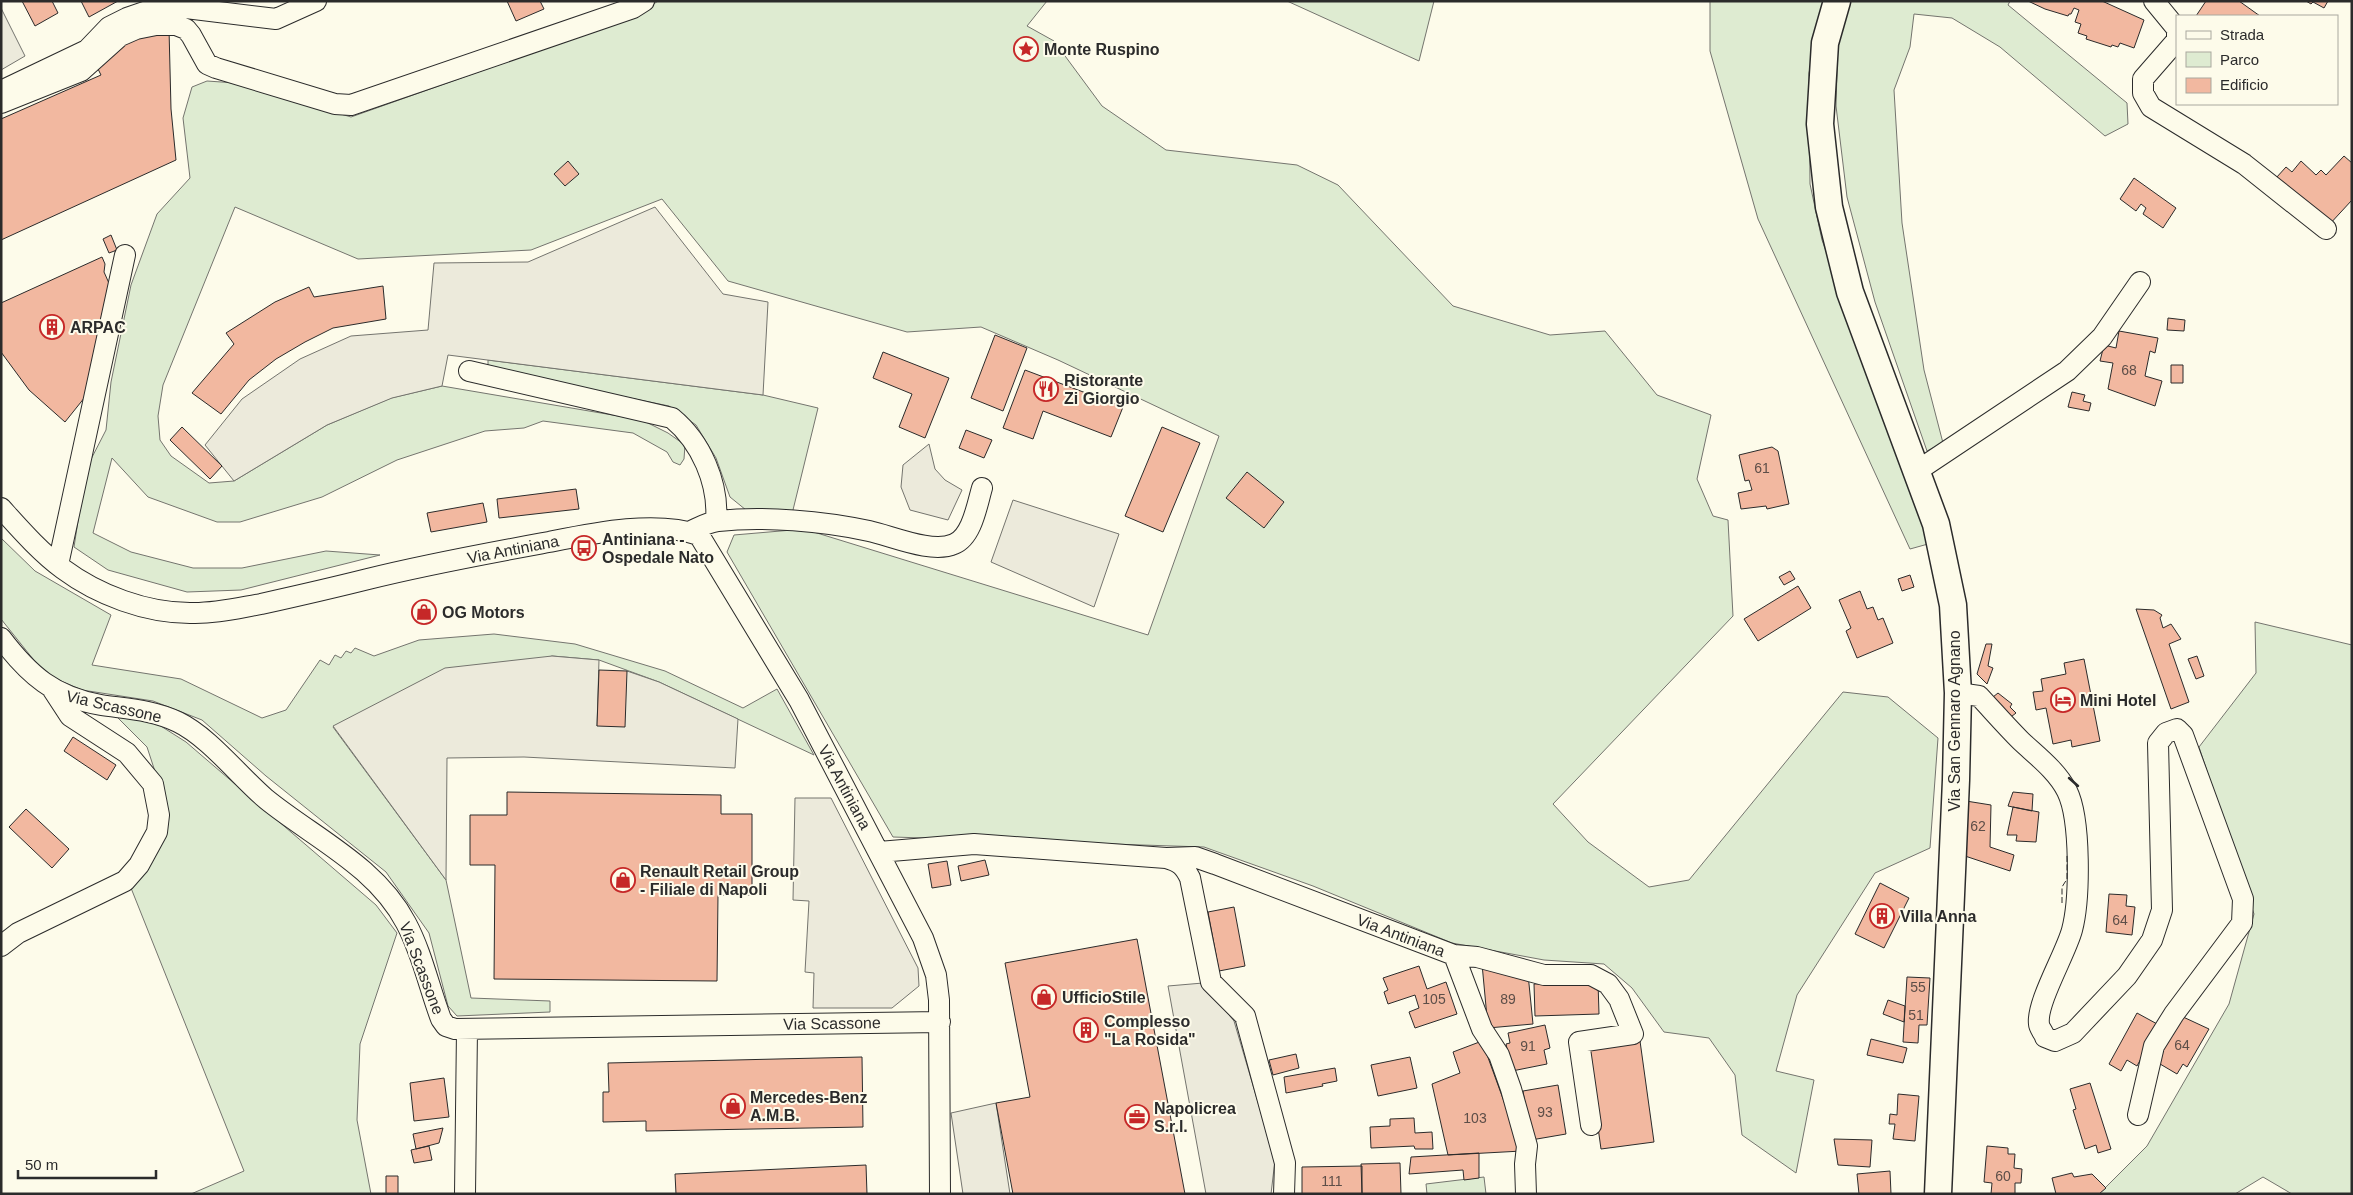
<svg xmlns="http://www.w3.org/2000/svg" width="2353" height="1195" viewBox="0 0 2353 1195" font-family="Arial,sans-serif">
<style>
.green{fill:#deebd1;stroke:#74746e}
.parking{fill:#eceadb;stroke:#74746e}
.building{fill:#f2b8a0;stroke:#2b2b2b}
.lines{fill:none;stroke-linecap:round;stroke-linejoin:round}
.minor-casing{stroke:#2b2b2b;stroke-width:22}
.major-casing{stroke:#2b2b2b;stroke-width:29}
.minor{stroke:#fdfbea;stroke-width:20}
.major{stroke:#fdfbea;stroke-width:26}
.fence{stroke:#2b2b2b;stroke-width:1;stroke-dasharray:6 2.5;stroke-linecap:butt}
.wall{stroke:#2b2b2b;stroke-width:2.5}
.labels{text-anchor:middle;stroke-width:4;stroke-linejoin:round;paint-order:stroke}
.number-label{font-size:14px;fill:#5d4e48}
.poi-label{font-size:16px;font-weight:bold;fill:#2b2b2b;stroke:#fdfbea;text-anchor:start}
.street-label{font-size:16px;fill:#2b2b2b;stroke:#fdfbea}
</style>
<rect width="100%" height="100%" fill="#fdfbea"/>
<!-- green -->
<path class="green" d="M658,1H1047L1027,26L1054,41L1102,106L1166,150L1297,165L1338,185L1453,306L1550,335L1605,331L1657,395L1711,415L1697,479L1713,516L1728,520L1733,616L1553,804L1588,842L1649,887L1689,880L1843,692L1888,697L1938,738L1930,848L1875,873L1797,995L1776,1071L1814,1080L1796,1173L1742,1135L1735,1075L1709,1038L1664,1032L1632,988L1604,964L1544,960L1452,943L1313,886L1204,847L893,837L727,552L734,535L804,529L1148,635L1219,436L1058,360L981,327L907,332L728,281L662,199L531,250L358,259L235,207L163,385L158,416L160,440L171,456L209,483L234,481L327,425L391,398L442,386L642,420L668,433L685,445L684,459L680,465L673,462L667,452L633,433L543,421L524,428L485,431L397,460L322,497L240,522H217L148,497L112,458L93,533L131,552L193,568H242L326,551L380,555L241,590L187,592L108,570L74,547L86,469L106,430L111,382L131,285L157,214L190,178L183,118L192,87L207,81L236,83L351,117L636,16Z
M1287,1H1434L1419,61Z
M1710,1H1825L1809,73L1810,184L1822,240L1907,474L1928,544L1910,549L1758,219L1710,51Z
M1849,1H2010L2008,5L2127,103L2128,124L2105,136L2000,47L1952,18L1914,14L1910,47L1894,90L1902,223L1924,370L1943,443L1927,451L1875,302L1847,197L1836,106L1838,36Z
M488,360L763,395L818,408L792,514L746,510L730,497L716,458L696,425L669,406L488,369Z
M1,538L35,571L111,615L92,665L181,679L262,718L286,710L320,660L329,665L335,655L341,658L346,651L351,653L355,648L374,656L419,640L494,634L575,644L665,671L743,708L777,689L814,755L659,682L599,660L552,656L333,727L446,880L471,998L550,1001V1012L457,1016L448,1006L429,933L386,872L266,776L202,720L153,701L82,690L45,674L1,619Z
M2255,622L2352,645V1194H2292L2263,1177L2235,1194H2099L2147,1146L2229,1004L2254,914L2199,747L2256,673Z
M111,711L145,716L186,742L376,905L397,933L360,1044L357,1120L371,1194H191L244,1171L127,878L166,805L147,747Z
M1484,1177L1486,1194H1427L1426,1184Z"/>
<!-- parking -->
<path class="parking" d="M1,8L25,56L1,70Z
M655,207L723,294L768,302L763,395L448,355L442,386L392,398L327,425L234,481L205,445L242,399L300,359L351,336L428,330L434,263L528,262Z
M929,444L935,469L945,480L962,490L948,520L910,510L901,487L903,465Z
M1013,500L1119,534L1094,607L991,562Z
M552,656L599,660L597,726L627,671L659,682L738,719L735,768L524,757L447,758L446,880L333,726L445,668Z
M795,798H831L918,968L919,986L892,1008H813L814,973L805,972L809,901L793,900Z
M1203,983L1234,1021L1275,1160L1271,1194H1206L1168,986Z
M996,1103L1010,1194H963L951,1113Z"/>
<!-- building -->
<path class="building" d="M22,1H52L58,13L35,26Z
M81,1H118L89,17Z
M507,1H540L544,9L516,21Z
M2028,1H2102L2144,20L2134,48L2120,43L2118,47L2112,45L2111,47L2086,39L2087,36L2078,33L2081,24L2075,22L2079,10L2074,8L2071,14H2069L2068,16L2045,9Z
M2206,1H2239L2260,16H2196Z
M2306,1H2328L2324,8L2313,2L2311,4Z
M169,29L171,109L176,160L1,240V119L101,75L97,67L124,39Z
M2344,156L2352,163V200L2328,226L2276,178L2286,167L2292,172L2301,161L2316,175L2321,170L2326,175Z
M568,161L579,174L565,186L554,174Z
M2134,178L2176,208L2163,228L2143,214L2146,208L2141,204L2136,211L2120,199Z
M111,235L117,250L109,253L103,239Z
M102,257L105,264L104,272L112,290L89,392L65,422L29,390L1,352V303Z
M383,286L386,319L333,328L305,342L276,359L249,380L221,414L192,393L234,344L226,333L275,302L309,287L314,297Z
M2168,318L2185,320L2184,331L2167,330Z
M2119,331L2158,338L2155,353L2150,351L2145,376L2162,381L2155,406L2108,389L2113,363L2100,361L2104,345L2116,348Z
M995,335L1027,348L1003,411L971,398Z
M883,352L949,378L925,438L899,427L912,394L873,378Z
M2171,365H2183V383H2171Z
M1025,370L1123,407L1111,437L1043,411L1033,439L1003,428Z
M2072,392L2085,395L2083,401L2091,403L2089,411L2068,407Z
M182,427L222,466L210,479L170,440Z
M1162,427L1200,443L1163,532L1125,516Z
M966,430L992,440L984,458L959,448Z
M1772,447L1778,451L1789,504L1767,509L1766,506L1741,509L1738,493L1752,490L1749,480L1745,481L1739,455Z
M1247,472L1284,502L1264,528L1226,498Z
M576,489L579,509L499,518L497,499Z
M483,503L487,522L431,532L427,513Z
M1790,571L1795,579L1784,585L1779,577Z
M1910,575L1914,587L1902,591L1898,579Z
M1798,586L1811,608L1758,641L1744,619Z
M1860,591L1867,609L1873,607L1878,620L1883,618L1893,643L1857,658L1846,631L1851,628L1839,600Z
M2136,609L2154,610L2162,615L2160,618L2163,628L2171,624L2181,639L2169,644L2189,702L2171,709Z
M1986,644H1992L1988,666L1993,668L1987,684L1977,674Z
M2197,656L2204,676L2196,679L2188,659Z
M2084,659L2100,741L2072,747L2071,740L2053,744L2046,708L2036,710L2033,692L2043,691L2041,679L2066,674L2064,663Z
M599,670L627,671L625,727L597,726Z
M1998,693L2012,704L2010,707L2016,713L2007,720L1993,697Z
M73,737L116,765L107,780L64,751Z
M507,792L721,795V814H752V895H718L717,981L494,979L495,865H470V815H507Z
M2013,792L2033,794L2032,811L2008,806Z
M1966,801L1991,805L1990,847L2014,855L2010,871L1965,856Z
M2013,807L2039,812L2036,842L2016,841L2017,835H2007Z
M26,809L69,849L52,868L9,827Z
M985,860L989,875L961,881L958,866Z
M947,861L951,885L932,888L928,864Z
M1880,883L1909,898L1884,948L1855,934Z
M2109,894L2127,895L2126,906L2135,907L2132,935L2106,932Z
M1234,907L1245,966L1219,971L1208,912Z
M1137,939L1185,1194H1013L996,1103L1030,1097L1005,963Z
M1482,964L1528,974L1533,1024L1488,1028Z
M1419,966L1427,989L1446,982L1457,1014L1415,1028L1409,1012L1419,1008L1415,995L1388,1004L1384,992L1388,990L1383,978Z
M1907,977L1930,978L1927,1025H1919L1918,1043L1903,1042Z
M1598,982L1599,1014L1535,1016L1534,984Z
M1888,1000L1905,1006L1904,1022L1883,1014Z
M2137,1013L2159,1025L2137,1066L2127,1060L2121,1071L2109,1064Z
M2181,1016L2209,1029L2187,1067L2183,1064L2177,1074L2155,1061Z
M1545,1025L1550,1048L1544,1050L1547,1064L1512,1071L1506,1044L1510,1043L1508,1033Z
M1871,1039L1907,1048L1903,1063L1867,1055Z
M1482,1041L1522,1151L1448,1155L1432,1084L1460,1073L1453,1052Z
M1640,1041L1654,1142L1601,1149L1587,1048Z
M1296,1054L1299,1068L1273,1075L1269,1060Z
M862,1057L863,1127L646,1131V1121L603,1122V1092H609L608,1063Z
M1410,1057L1417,1088L1378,1096L1371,1065Z
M1335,1068L1337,1081L1322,1084L1323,1086L1286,1093L1284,1077Z
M444,1078L449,1117L414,1121L410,1083Z
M2090,1083L2111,1149L2098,1153L2096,1145L2085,1149L2073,1110L2076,1109L2070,1089Z
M1558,1085L1566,1134L1531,1140L1523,1091Z
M1898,1094L1919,1096L1915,1141L1893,1139L1895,1124H1889L1890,1114L1897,1115Z
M1414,1118L1415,1133L1432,1132L1433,1149H1415L1414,1146L1371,1148L1370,1127L1390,1126V1119Z
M443,1128L439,1143L416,1149L413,1134Z
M1834,1139L1872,1140L1870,1167L1838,1165Z
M429,1146L432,1160L414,1163L411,1150Z
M1987,1146L2008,1148V1154H2015L2014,1168L2022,1169L2021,1183H2015V1194H1991L1992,1183L1984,1182Z
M1479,1153V1178L1464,1180L1463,1170L1409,1174L1411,1157Z
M1400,1163L1401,1194H1362L1361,1164Z
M866,1165L867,1194H676L675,1174Z
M1362,1166V1194H1302V1167Z
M1890,1171L1891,1194H1859L1857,1174Z
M2072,1173L2074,1177L2092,1174L2106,1188L2099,1194H2056L2052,1178Z
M386,1176H398V1194H386Z"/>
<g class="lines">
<defs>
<path id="minor" d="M2154,1L2177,29V40L2143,79V93L2151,107L2244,164L2326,229
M1,91L87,50L109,27L127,18L153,9L186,8L276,19L316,1
M1,103L81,71L120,36L136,29L156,25H176L186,29L191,35L207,64L216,68L335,104L351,105L633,8L644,1
M469,371L672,418C701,442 719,483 716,521
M1917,471L2067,371L2102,337L2140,282
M1,508C20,529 40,552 63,569C98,595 146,613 190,613C214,614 238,608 261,604C297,596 332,588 368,579C428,564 489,553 549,542C594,533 655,520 699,535L799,700L923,938L936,975L939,1000L940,1194
M689,532C698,528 708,522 718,521C764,516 823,521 869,531C892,536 932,554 954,544C972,537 977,505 982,488
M58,565L125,255
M1,638C29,675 54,697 101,705C128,709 153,710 178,722C209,737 239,776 266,799C314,838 376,866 406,923C422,953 429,987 441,1019L446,1026L455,1029L940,1022
M1958,693L1979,696C1993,711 2006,726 2021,741C2037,756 2057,771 2067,791C2081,819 2080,900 2072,930C2066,953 2036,1003 2039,1024C2039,1028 2044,1033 2045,1037L2055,1041L2073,1033L2127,976L2152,940L2162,910L2158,743L2166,733L2177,729L2183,735L2243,899L2242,923L2174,1014L2154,1046L2138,1115
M879,852L974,844L1166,858C1180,862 1184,866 1190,878L1211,982L1245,1016L1285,1163L1284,1194
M1167,858L1195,857L1215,864L1454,955L1482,1029L1499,1055L1511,1089L1527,1146L1525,1164L1526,1194
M1,946L18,933L125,881L139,865L157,832L159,815L153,784L127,753L70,716L53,690
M1454,955L1477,957L1544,975H1591L1608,984L1619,999L1633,1034L1579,1042L1591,1125
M465,1194L467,1029"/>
<path id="major" d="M1837,1L1825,43L1820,124L1829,207L1850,292L1936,524L1953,605L1958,693L1956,780L1938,1194"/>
</defs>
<!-- minor casing -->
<use href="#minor" class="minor-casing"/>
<!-- major casing -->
<use href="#major" class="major-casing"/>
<!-- minor -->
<use href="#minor" class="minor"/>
<!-- major -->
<use href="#major" class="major"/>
<!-- fence -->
<path class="fence" d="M2062,903V887L2067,879V855"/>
<!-- wall -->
<path class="wall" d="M2069,778L2078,786"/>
</g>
<!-- icons -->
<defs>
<symbol id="sight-ring" viewBox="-11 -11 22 22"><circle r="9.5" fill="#fdfbea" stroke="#c62828" stroke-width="1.5"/><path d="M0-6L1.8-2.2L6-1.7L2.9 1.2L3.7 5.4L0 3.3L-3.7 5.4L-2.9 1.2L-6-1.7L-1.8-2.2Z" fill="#c62828"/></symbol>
<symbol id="building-ring" viewBox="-11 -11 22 22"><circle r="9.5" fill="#fdfbea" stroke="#c62828" stroke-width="1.5"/><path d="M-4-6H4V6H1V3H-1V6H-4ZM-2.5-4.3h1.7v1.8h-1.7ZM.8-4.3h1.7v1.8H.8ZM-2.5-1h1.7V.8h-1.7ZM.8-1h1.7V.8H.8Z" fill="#c62828"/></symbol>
<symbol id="restaurant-ring" viewBox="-11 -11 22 22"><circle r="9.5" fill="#fdfbea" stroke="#c62828" stroke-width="1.5"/><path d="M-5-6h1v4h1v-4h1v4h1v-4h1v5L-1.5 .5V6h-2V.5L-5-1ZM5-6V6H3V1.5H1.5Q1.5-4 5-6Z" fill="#c62828"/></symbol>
<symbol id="bus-ring" viewBox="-11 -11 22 22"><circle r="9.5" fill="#fdfbea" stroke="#c62828" stroke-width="1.5"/><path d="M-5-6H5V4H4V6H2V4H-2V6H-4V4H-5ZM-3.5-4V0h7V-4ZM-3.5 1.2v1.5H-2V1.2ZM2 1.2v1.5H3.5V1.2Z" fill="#c62828"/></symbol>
<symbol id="shop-ring" viewBox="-11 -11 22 22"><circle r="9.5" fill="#fdfbea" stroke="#c62828" stroke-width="1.5"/><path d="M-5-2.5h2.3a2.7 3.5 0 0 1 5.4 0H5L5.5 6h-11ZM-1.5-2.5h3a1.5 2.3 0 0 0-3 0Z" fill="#c62828"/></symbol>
<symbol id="hotel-ring" viewBox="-11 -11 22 22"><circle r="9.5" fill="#fdfbea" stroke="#c62828" stroke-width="1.5"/><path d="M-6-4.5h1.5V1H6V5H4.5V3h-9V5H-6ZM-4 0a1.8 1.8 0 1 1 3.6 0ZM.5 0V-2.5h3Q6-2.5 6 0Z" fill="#c62828"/></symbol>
<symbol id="office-ring" viewBox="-11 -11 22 22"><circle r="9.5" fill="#fdfbea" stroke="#c62828" stroke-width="1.5"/><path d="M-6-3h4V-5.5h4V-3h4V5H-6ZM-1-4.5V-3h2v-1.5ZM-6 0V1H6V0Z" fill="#c62828"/></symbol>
</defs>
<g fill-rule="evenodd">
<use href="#sight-ring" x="1012" y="35" width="28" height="28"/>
<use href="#building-ring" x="38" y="313" width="28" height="28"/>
<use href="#restaurant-ring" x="1032" y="375" width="28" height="28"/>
<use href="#bus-ring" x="570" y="534" width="28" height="28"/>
<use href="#shop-ring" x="410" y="598" width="28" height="28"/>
<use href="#hotel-ring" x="2049" y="686" width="28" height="28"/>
<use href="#shop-ring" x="609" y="866" width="28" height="28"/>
<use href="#building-ring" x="1868" y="902" width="28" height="28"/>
<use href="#shop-ring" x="1030" y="983" width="28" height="28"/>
<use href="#building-ring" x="1072" y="1016" width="28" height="28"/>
<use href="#shop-ring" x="719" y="1092" width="28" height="28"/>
<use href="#office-ring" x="1123" y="1103" width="28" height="28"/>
</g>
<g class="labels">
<!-- number labels -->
<g class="number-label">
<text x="2129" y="375">68</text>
<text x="1762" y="473">61</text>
<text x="1978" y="831">62</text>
<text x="2120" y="925">64</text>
<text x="1918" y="992">55</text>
<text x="1434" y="1004">105</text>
<text x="1508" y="1004">89</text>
<text x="1916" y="1020">51</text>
<text x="2182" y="1050">64</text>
<text x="1528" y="1051">91</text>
<text x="1545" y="1117">93</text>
<text x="1475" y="1123">103</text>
<text x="2003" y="1181">60</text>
<text x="1332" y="1186">111</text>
</g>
<!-- poi labels -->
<g class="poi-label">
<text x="1044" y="55">Monte Ruspino</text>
<text x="70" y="333">ARPAC</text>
<text x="1064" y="386">Ristorante<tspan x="1064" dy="18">Zi Giorgio</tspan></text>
<text x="602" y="545">Antiniana -<tspan x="602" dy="18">Ospedale Nato</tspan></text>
<text x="442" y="618">OG Motors</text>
<text x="2080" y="706">Mini Hotel</text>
<text x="640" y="877">Renault Retail Group<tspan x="640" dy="18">- Filiale di Napoli</tspan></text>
<text x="1900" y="922">Villa Anna</text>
<text x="1062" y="1003">UfficioStile</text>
<text x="1104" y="1027">Complesso<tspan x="1104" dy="18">"La Rosida"</tspan></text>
<text x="750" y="1103">Mercedes-Benz<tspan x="750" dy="18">A.M.B.</tspan></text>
<text x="1154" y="1114">Napolicrea<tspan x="1154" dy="18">S.r.l.</tspan></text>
</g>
<!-- street labels -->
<g class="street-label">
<text transform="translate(513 549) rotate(-11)" y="6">Via Antiniana</text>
<text transform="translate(114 706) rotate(13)" y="6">Via Scassone</text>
<text transform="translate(1954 721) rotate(-90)" y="6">Via San Gennaro Agnano</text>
<text transform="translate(845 787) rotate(62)" y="6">Via Antiniana</text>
<text transform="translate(1401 935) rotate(21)" y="6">Via Antiniana</text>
<text transform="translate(422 968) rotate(69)" y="6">Via Scassone</text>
<text transform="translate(832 1023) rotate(-1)" y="6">Via Scassone</text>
</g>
</g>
<!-- border -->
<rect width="2353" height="1195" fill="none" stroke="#2b2b2b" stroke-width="5"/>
<!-- legend -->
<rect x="2176" y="15" width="162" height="90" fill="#fdfbea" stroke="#a9a89e"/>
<rect x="2186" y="31" width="25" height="8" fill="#fdfbea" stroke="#a9a89e"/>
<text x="2220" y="40" font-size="15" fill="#2b2b2b">Strada</text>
<rect x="2186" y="52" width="25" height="15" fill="#deebd1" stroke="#a9a89e"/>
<text x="2220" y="65" font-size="15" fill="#2b2b2b">Parco</text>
<rect x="2186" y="78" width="25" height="15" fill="#f2b8a0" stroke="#a9a89e"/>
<text x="2220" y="90" font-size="15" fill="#2b2b2b">Edificio</text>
<!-- scale -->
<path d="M18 1170v8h138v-8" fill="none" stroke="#2b2b2b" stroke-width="2.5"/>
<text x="25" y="1170" font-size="15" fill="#2b2b2b" stroke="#fdfbea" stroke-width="4" paint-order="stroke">50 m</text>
</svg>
